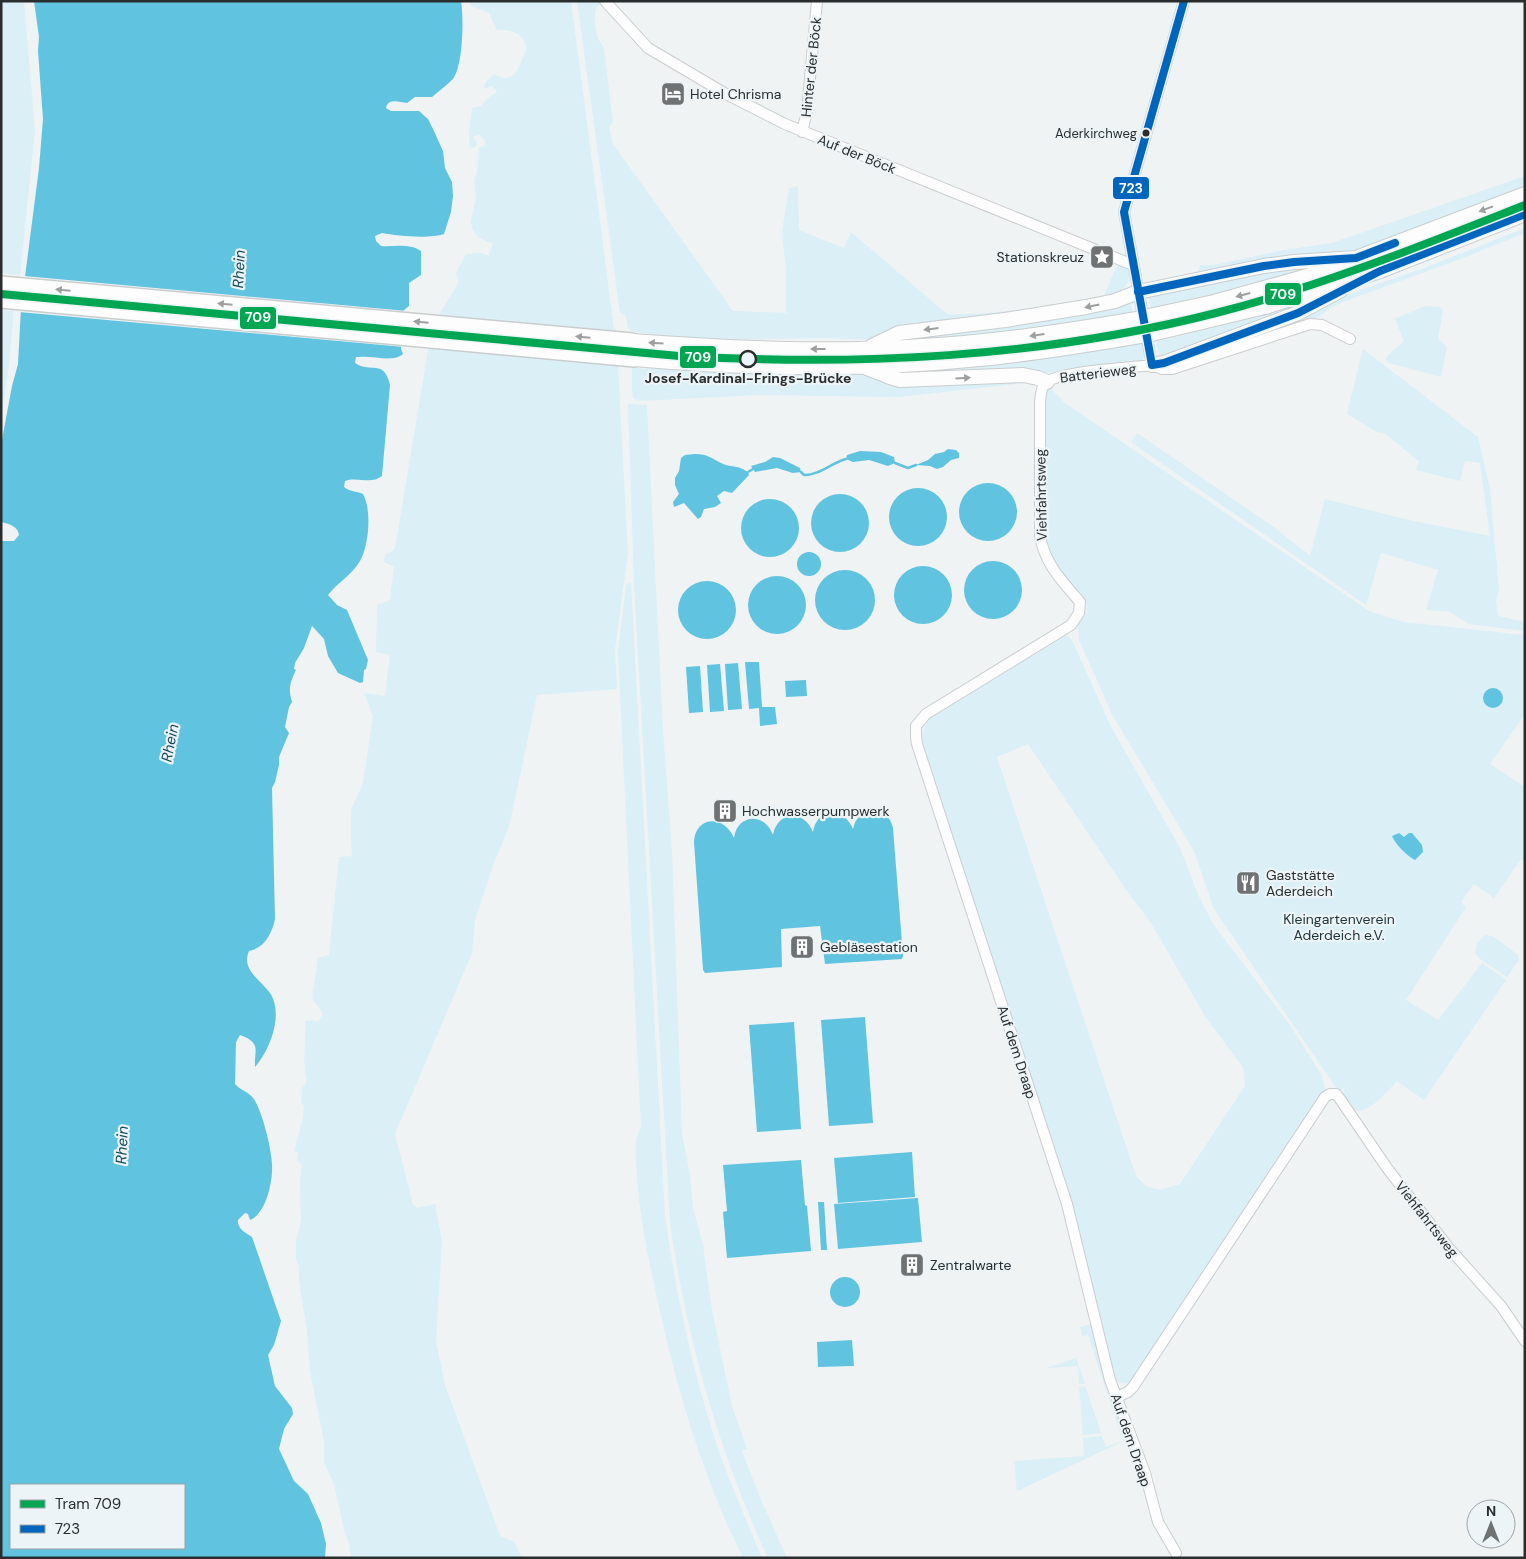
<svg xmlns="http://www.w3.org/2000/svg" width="1526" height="1559" viewBox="0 0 1526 1559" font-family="'DM Sans',sans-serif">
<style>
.green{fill:#daeff6;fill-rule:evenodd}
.water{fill:#60c3e0;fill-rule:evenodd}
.pier{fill:#eff3f4}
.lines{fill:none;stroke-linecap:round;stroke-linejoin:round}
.stream{stroke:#60c3e0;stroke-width:2.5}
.minor-casing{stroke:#cacdce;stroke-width:12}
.major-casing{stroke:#cacdce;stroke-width:16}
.highway-casing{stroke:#cacdce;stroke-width:18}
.minor{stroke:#fdfdfd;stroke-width:10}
.major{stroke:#fdfdfd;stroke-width:14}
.highway{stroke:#fdfdfd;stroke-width:15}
.major-bridge-casing{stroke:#cacdce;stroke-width:16;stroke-linecap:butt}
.major-bridge{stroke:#fdfdfd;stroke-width:14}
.bus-1-casing{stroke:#ecf4f7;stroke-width:11}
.bus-1{stroke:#0065bd;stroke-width:8}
.tram-1-casing{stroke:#ecf4f7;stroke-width:11}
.tram-1{stroke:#00a651;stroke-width:8}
.oneway{fill:#9e9fa0}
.bus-dot{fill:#2a2d2e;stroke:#ecf4f7;stroke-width:2}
.stop-dot{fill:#ecf4f7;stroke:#2a2d2e;stroke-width:2.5}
.labels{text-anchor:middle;stroke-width:4.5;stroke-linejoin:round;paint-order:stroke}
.bus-label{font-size:13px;fill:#2a2d2e;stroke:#ecf4f7;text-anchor:end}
.street-label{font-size:14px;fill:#2a2d2e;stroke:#ecf4f7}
.poi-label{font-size:14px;fill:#2a2d2e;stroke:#ecf4f7;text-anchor:start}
.stop-label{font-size:14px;font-weight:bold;fill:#2a2d2e;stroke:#ecf4f7}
.park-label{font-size:14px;fill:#20363e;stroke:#ecf4f7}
.water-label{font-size:15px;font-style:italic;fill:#154b5c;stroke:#ecf4f7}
.line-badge{stroke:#ecf4f7;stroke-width:2}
.badge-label{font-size:14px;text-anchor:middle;font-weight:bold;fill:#fff}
</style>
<rect width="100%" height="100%" fill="#eff3f4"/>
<!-- green -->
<path class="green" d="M1,1H24L35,130L20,275L1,273Z
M470,1H571L614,329L616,330L628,553L615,649L617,689L537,695L509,827L494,863L475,920L472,953L395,1134L413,1205L417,1208L436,1204V1211L442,1240L436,1342L445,1385L500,1536L514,1542L522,1558H352L349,1549L350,1545L345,1534L334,1484L324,1463V1441L310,1371L307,1331L299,1281V1267L296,1259V1242L301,1220L300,1182L302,1165L297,1161L298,1152L294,1151L303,1118L304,1107L301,1101L302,1089L307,1080C301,1063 307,1039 305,1021L312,1020L318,1022L323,1014L312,998L318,958L329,955L339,857L352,856L351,836V810L363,783L373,716L364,693L385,696L390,655L376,652L377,605L390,600L394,567L384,562L385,555L395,549L428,350L440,313L459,282L456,273L466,254L481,253L489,256L493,243L487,242L476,235L472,228L471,221L476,198L474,180L477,172L479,148L485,145V140L478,134L473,137L477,142L476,146L470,149L469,134L472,108L481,106L488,98L497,92L492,86L484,89L485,83L494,74C511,84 517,74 522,59C523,57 525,55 526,52C530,36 509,28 497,30L489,13L471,6Z
M577,1H599L601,3L596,8C593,22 595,36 604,48L613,122L609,127L613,144L733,311L786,313V272L782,232L789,188L798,186L799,230L844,248L851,232L947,314C999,316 1053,304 1104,296L1118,262L1126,265L1130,272L1129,281L1119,294L1131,301L1132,312L1087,323L1013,333L904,341L825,338L730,340L678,339L631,331L628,328L626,316L620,312Z
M1525,176V189L1355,256L1213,298L1151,308L1146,288L1197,275L1200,265H1214L1284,250L1332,243Z
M1525,228V233L1463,258L1346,301L1334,306L1314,320L1194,360L1326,302L1427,267Z
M1316,300L1160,357L1156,342L1271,313Z
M1425,306L1440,307L1443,311L1438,339L1447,347L1441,377L1389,363L1386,360L1387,356L1404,341L1395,319Z
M14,308L9,365L1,418V310L10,311Z
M1142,339L1145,354L1142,361L1135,363L1043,373L1024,383L899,397L758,395L639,401L633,398L632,390V367L644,369L658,365L784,372Z
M1363,349L1478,437L1490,489L1499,591L1496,601L1498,616L1525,622V631L1469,624L1448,611L1426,610L1438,570L1381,553L1366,605L1131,442L1137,433L1275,528L1310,556L1325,499L1413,521L1490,536L1480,463L1465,461L1460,481L1416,470L1419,461L1384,433L1377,432L1347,414Z
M1051,389L1065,403L1369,611L1403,622L1525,635V714L1490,764L1525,787V861L1521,859L1494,898L1474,884L1461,902L1466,907L1406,1000L1438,1020L1482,963L1506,980L1424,1100L1397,1081C1387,1091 1369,1115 1354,1110C1349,1108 1345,1104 1341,1101L1345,1086L1339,1092L1214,909L1194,851L1112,714L1079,640L1078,625L1087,611L1086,603L1051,560L1044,541V397L1048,390Z
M628,404L647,405L663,731L672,851L682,1134L690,1175L693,1208L703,1245L712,1310L732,1406L747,1449L742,1451L761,1500L787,1558H768C719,1452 686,1338 670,1222L634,584Z
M629,583H631L665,1216C675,1287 690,1359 711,1427C725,1472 744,1515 762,1558H743C701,1473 674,1380 655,1288C647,1251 639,1213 637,1175C636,1159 633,1141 641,1127L618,652L626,585Z
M1063,635L1069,637L1072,640L1110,725L1180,848L1198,895L1213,924L1290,1025L1322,1076L1326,1092L1133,1381C1123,1386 1118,1383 1112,1374L1097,1312L922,740C923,725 928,720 938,710ZM1028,744L1127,891L1151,923L1205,1016L1244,1069L1245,1086L1180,1184L1160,1190L1146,1186L1136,1176L997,757Z
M1485,935L1493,936L1518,955L1519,960L1507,977L1480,959L1475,953L1477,943Z
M1091,1324L1106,1387L1128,1439L1017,1491L1014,1461L1084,1456L1083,1438L1102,1436L1106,1447L1123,1441L1088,1335L1082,1336L1080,1327Z
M1076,1358L1085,1384H1079L1078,1366L1047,1368Z
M1085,1386L1101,1433L1083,1435L1079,1387Z"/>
<!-- water -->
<path class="water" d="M34,1H461C464,18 463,66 453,79C447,85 439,91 432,97H415L407,103C399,102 388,98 386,108L391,111H419L428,119L434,131L443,151L445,168L452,182L453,196L451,212L444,234C429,239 397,236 382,233L375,236L376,241L381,246C393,247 409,243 421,251V275L409,283V306L403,311L401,349L403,354C393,363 372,355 359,357H356L355,363C371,374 384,358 390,385L382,476C371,485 357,476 345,481L344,487C350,492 356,491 363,494C372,510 369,545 360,561C352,575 337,583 328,595L337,605L347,610L368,660L366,669L364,670L363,682L360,683L338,673L328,656L324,639L312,626L304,648L295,663L294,669L296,670C290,682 288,689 292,702L289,707L285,727L289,733L279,757V765L275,782L272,788L275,919C272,933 265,948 249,951C241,970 260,979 270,993C284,1014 270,1050 255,1067C254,1050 262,1043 240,1035L236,1042L235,1084C240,1090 249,1092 253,1098C262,1109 272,1151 272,1165C273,1181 266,1214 250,1220L248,1214L245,1213L238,1220C237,1229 246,1233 252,1237L281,1321L274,1345L268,1355L275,1386L292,1408L293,1414L284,1429L279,1449L294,1481L308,1494L321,1523L326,1544L325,1558H1V541H14L19,535C18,526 9,524 1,522V445L12,386L18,364L21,308L39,168L43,119L38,51L39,37ZM11,1485H184V1548H11Z
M948,449L956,450L959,453V458L951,460L943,467L937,469L930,466L916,465L928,460L935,454L944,452Z
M860,451L881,452L894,457L895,463L888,466L869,460L853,462L846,459L847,455Z
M695,454C708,454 711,458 721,463C731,468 736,464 748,472L749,475L732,493L724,491L717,496L721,503L715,507L704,509L701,517L698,519L684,503L674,507L673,502L679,494L675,485V478L679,471L681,458L685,455Z
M773,457L780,458L800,468L801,472L793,473L777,468L755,472L751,466L765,462Z
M959 512a29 29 0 1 1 58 0a29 29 0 1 1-58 0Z
M889 517a29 29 0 1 1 58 0a29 29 0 1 1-58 0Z
M811 523a29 29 0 1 1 58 0a29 29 0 1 1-58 0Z
M741 528a29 29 0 1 1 58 0a29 29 0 1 1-58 0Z
M797 564a12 12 0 1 1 24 0a12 12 0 1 1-24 0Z
M964 590a29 29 0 1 1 58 0a29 29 0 1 1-58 0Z
M894 595a29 29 0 1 1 58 0a29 29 0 1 1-58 0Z
M815 600a30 30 0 1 1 60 0a30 30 0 1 1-60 0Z
M748 605a29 29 0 1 1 58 0a29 29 0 1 1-58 0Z
M678 610a29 29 0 1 1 58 0a29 29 0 1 1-58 0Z
M745,662H759L762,707H775L777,724L760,726L759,708L749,709Z
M738,663L742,709L728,710L725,664Z
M720,664L724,711L710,712L707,665Z
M700,666L703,712L689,713L686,667Z
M806,680L807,696L786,697L785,681Z
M1483 698a10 10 0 1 1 20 0a10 10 0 1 1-20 0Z
M872,810C884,811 890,816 893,828L903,956L902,959L825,964L820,926L781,929L782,967L705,973L703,970L694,842C695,816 724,814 734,838C737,814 765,812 773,835C778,810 804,810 813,832C817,807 844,807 853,829C855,818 862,813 872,810Z
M1399,833L1404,837L1409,833H1412L1422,845L1423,852L1415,860C1406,855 1396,845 1392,836Z
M865,1017L873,1123L829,1126L821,1020Z
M794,1022L801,1129L757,1132L749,1025Z
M912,1152L915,1197L838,1203L834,1158Z
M801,1160L805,1205L807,1206L811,1251L727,1258L723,1212L727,1211L723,1165Z
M918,1198L922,1242L838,1249L834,1204Z
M818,1202H824L827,1250H821Z
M830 1292a15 15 0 1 1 30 0a15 15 0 1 1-30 0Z
M852,1340L854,1366L818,1367L817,1342Z"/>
<!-- pier -->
<path class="pier" d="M24,276L407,311L404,347L19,312Z"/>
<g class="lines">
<!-- stream -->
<path class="stream" d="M895,463L908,468L916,465
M748,472L753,469
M801,472L804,475C820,475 831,463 846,459"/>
<defs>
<path id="minor" d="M605,1L648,48L726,94L785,124L1133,265
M802,132L807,111L817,1
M1152,365L1124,212L1184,1
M1117,1397L1128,1392L1133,1387L1325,1097L1330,1094H1336L1340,1099L1387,1168L1448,1247L1501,1306L1525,1341
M1176,1553L1158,1522L1145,1473L1110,1380L1067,1204L917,744L916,737V726L926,714L1071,625L1079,613L1080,602C1062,581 1044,563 1040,535V401C1041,395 1041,388 1045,383C1059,371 1131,368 1152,365L1162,369H1172L1310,324L1322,325L1350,339"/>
<path id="major" d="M1149,316L1214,302L1311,275L1525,194
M1152,334L1265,307L1380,271L1525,214
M632,341C728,348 826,353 923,346C995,342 1066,331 1137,319
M872,346L899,333L1005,320L1086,307L1115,301L1138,292L1264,266L1294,262L1356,258
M634,359C748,369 864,371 979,359C1033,354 1087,345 1140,336
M1152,365L1164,363L1298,313L1341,290
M867,368L890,377L900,380L1023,375L1038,378L1047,382"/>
<path id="highway" d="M1,284L632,341
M1,300L634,359"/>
</defs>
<!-- minor casing -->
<use href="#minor" class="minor-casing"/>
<!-- major casing -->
<use href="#major" class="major-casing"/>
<!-- highway casing -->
<use href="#highway" class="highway-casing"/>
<!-- minor -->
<use href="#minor" class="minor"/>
<!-- major -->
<use href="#major" class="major"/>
<!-- highway -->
<use href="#highway" class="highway"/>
<defs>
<path id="major-bridge" d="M1137,319L1149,316
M1140,336L1152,334"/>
</defs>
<!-- major-bridge casing -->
<use href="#major-bridge" class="major-bridge-casing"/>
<!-- major-bridge -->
<use href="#major-bridge" class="major-bridge"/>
<defs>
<path id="bus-1" d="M1184,1L1124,212L1152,365L1164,363L1298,313L1380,271L1525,214
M1138,292L1264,266L1294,262L1356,258L1395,243"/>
</defs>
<!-- bus-1 casing -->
<use href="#bus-1" class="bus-1-casing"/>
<!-- bus-1 -->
<use href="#bus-1" class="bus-1"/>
<defs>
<path id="tram-1" d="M1,294L679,356C860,366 1039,358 1216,313C1322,286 1423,245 1525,205"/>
</defs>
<!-- tram-1 casing -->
<use href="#tram-1" class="tram-1-casing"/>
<!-- tram-1 -->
<use href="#tram-1" class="tram-1"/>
</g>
<!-- one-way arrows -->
<defs><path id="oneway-solid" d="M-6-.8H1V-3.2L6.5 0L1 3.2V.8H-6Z" transform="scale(1.25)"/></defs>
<g class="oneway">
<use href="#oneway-solid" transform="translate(1486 209) rotate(160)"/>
<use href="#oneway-solid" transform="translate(63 290) rotate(-175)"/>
<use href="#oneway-solid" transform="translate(1243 295) rotate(165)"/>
<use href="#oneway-solid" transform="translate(225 304) rotate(-175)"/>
<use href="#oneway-solid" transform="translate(1092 306) rotate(168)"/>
<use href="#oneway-solid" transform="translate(421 322) rotate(-175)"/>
<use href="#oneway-solid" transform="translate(931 329) rotate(173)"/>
<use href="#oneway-solid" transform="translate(1037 335) rotate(172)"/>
<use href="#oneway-solid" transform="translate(583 337) rotate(-175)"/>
<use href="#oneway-solid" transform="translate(656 343) rotate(-176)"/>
<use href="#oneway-solid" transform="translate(818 349) rotate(180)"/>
<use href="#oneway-solid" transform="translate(963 378) rotate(-3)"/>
</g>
<!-- icons -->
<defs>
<symbol id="hotel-square" viewBox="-11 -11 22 22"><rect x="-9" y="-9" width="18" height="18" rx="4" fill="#6f7273" stroke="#ecf4f7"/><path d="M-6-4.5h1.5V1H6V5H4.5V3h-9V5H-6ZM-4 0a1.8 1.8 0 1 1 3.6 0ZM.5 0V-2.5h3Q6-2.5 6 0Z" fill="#fff"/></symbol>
<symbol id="sight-square" viewBox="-11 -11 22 22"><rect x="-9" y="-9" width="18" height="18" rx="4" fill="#6f7273" stroke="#ecf4f7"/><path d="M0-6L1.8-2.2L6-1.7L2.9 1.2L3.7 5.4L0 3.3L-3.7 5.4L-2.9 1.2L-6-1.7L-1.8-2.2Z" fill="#fff"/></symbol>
<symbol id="building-square" viewBox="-11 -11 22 22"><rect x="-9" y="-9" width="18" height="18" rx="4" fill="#6f7273" stroke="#ecf4f7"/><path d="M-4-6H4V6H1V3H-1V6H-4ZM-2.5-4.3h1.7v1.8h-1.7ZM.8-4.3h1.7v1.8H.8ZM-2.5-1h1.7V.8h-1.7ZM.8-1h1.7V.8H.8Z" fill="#fff"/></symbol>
<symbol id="restaurant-square" viewBox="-11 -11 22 22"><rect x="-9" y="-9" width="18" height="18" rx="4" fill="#6f7273" stroke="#ecf4f7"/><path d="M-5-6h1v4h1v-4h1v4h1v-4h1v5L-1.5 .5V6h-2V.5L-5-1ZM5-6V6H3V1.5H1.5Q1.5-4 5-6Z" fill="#fff"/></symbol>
</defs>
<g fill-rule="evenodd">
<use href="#hotel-square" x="659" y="80" width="28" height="28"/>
<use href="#sight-square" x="1088" y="243" width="28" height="28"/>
<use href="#building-square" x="711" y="797" width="28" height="28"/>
<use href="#restaurant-square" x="1234" y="869" width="28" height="28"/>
<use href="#building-square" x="788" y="933" width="28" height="28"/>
<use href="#building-square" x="898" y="1251" width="28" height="28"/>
</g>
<!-- markers -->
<circle class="bus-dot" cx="1146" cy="133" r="4.5"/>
<circle class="stop-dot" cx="748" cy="359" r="8"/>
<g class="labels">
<!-- bus labels -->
<g class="bus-label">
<text x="1137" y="138">Aderkirchweg</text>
</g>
<!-- street labels -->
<g class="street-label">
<text transform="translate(811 67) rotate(-84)" y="5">Hinter der Böck</text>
<text transform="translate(857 154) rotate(22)" y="5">Auf der Böck</text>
<text transform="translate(1098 373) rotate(-7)" y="5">Batterieweg</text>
<text transform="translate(1041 495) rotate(-91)" y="5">Viehfahrtsweg</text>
<text transform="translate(1017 1052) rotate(72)" y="5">Auf dem Draap</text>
<text transform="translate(1427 1219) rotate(52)" y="5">Viehfahrtsweg</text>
<text transform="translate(1131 1440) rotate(71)" y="5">Auf dem Draap</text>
</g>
<!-- poi labels -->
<g class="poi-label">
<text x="690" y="99">Hotel Chrisma</text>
<text x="1084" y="262" text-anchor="end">Stationskreuz</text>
<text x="742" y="816">Hochwasserpumpwerk</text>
<text x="1266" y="880">Gaststätte<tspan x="1266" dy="16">Aderdeich</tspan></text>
<text x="820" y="952">Gebläsestation</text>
<text x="930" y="1270">Zentralwarte</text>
</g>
<!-- stop labels -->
<g class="stop-label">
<text x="748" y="383">Josef-Kardinal-Frings-Brücke</text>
</g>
<!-- park labels -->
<g class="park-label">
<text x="1339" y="924">Kleingartenverein<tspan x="1339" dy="16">Aderdeich e.V.</tspan></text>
</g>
<!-- water labels -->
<g class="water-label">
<text transform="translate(239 269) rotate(-87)" y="5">Rhein</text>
<text transform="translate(170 743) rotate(-79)" y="5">Rhein</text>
<text transform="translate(122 1145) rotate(-87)" y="5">Rhein</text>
</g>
</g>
<g class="line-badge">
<rect x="1112" y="176" width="38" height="24" rx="5" fill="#0065bd"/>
<rect x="1264" y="282" width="38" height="24" rx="5" fill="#00a651"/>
<rect x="239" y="306" width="38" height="24" rx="5" fill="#00a651"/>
<rect x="679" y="345" width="38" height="24" rx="5" fill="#00a651"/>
</g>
<g class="badge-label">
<text x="1131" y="193">723</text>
<text x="1283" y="299">709</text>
<text x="258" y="322">709</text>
<text x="698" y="362">709</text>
</g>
<!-- border -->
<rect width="1526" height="1559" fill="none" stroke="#2a2d2e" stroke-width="5"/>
<!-- legend -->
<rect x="10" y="1484" width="175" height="65" fill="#ecf4f7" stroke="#9ea4a7"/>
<rect x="20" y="1500" width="25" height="8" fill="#00a651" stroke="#9ea4a7"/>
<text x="55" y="1509" font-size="15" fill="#2a2d2e">Tram 709</text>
<rect x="20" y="1525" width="25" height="8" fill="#0065bd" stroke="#9ea4a7"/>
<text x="55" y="1534" font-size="15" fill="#2a2d2e">723</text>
<!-- north arrow -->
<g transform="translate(1491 1524)"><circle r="24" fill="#ecf4f7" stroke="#9ea4a7"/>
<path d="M0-4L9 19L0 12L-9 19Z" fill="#6f7273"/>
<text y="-8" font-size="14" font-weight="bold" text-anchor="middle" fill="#2a2d2e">N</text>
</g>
</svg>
